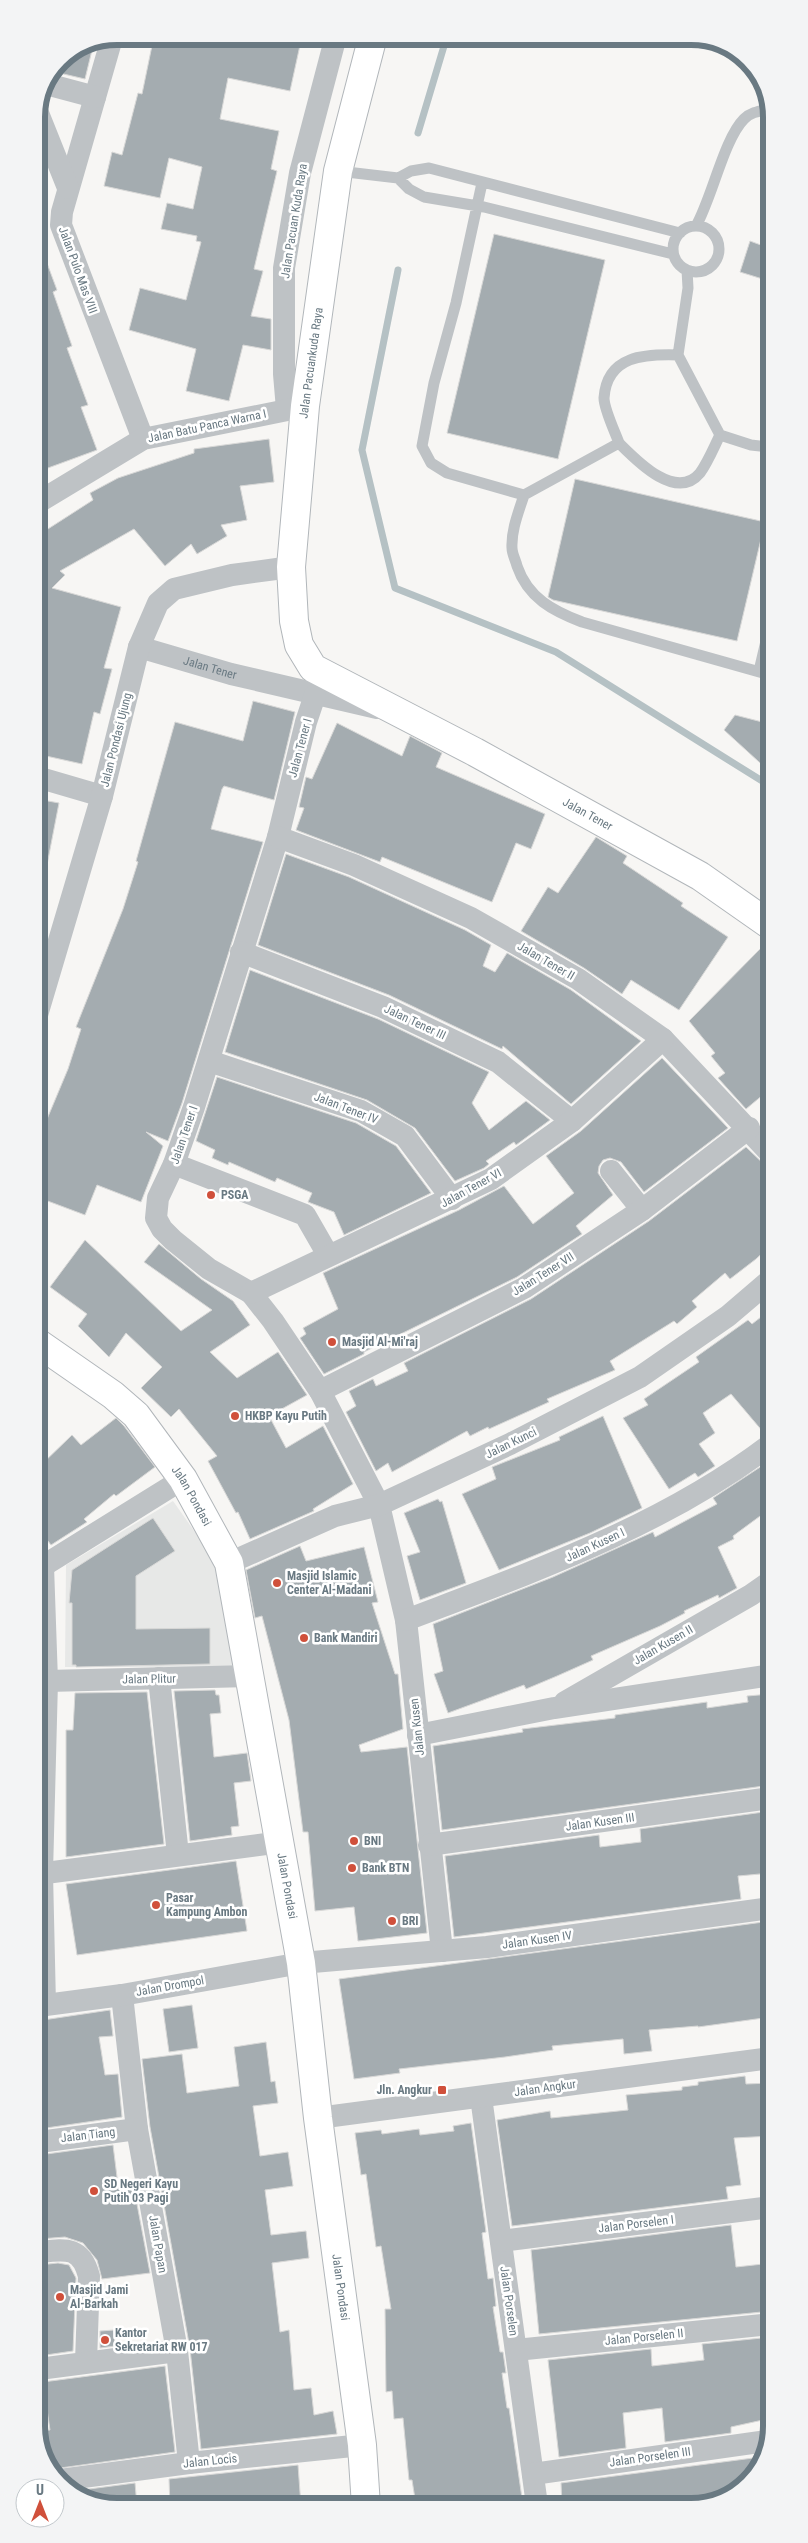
<svg xmlns="http://www.w3.org/2000/svg" width="808" height="2543" viewBox="0 0 808 2543" font-family="'Roboto Condensed',sans-serif">
<style>
.built{fill:#e7e8e7}
.lines{fill:none;stroke-linecap:round;stroke-linejoin:round}
.stream{stroke:#b5c1c4;stroke-width:7}
.building{fill:#a4acb0;stroke:#d8d8d7}
.secondary-casing{stroke:#b1b6ba;stroke-width:30}
.lane{stroke:#bec2c5;stroke-width:11}
.street{stroke:#bec2c5;stroke-width:22}
.secondary{stroke:#fff;stroke-width:28}
.poi-dot{fill:#d0503b;stroke:#fff;stroke-width:2}
.labels{text-anchor:middle;stroke-width:5;stroke-linejoin:round;paint-order:stroke}
.street-label{font-size:12px;fill:#697982;stroke:#fff}
.poi-label{font-size:12px;font-weight:bold;fill:#697982;stroke:#fff;text-anchor:start}
.rim{fill:none;stroke:#697982;stroke-width:6}
</style>
<rect width="100%" height="100%" fill="#f7f6f4"/>
<!-- built -->
<path class="built" d="M173,1501L202,1542L222,1580L234,1667H65L66,1565Z"/>
<g class="lines">
<!-- stream -->
<path class="stream" d="M418,133L447,36
M398,270L362,450L395,588L556,652L770,786"/>
</g>
<!-- building -->
<path class="building" d="M154,36H302L290,91L228,78L220,119L279,131L271,169L277,171L254,269L263,271L251,316L271,319V350L243,345L229,401L186,391L196,349L129,330L140,288L186,300L201,242L196,241L197,236L161,229L167,203L193,209L202,167L169,158L160,198L104,186L112,152L122,155L138,93L142,94Z
M93,46L85,79L55,72L60,60Z
M494,234L605,260L558,459L447,433Z
M36,239H38L57,290L53,292L72,346L67,348L88,405L81,407L97,450L37,472Z
M750,241L769,248V281L740,272Z
M269,439L274,482L240,486L247,520L221,525L227,536L197,554L191,544L165,566L134,529L60,571L65,575L52,588L121,607L104,668L112,669L100,714L94,712L82,764L37,754V702L43,674L37,676V536L93,500L90,493L118,478L194,453V449Z
M575,479L765,522L737,641L553,600L548,597Z
M253,701L295,712L274,800L224,786L222,789L211,829L263,842L182,1103L168,1141L146,1132L163,1146L141,1202L97,1185L85,1215L37,1197V1143L68,1069L81,1029L76,1027L123,909L138,862L136,861L175,722L243,741Z
M735,715L770,724V772L724,730Z
M337,723L402,756L410,736L442,753L436,767L545,814L531,849L516,843L492,902L382,857L380,862L296,830L304,808L299,807L306,777L312,779Z
M37,799L59,803L46,870L37,869Z
M596,837L627,856L623,863L683,903L681,906L728,937L679,1010L631,980L622,994L584,968L521,931L548,887L558,893Z
M286,854L349,877L465,930L491,945L483,966L495,972L507,953L571,990L641,1041L571,1104L503,1046L502,1049L389,995L258,945Z
M761,948L770,957V1089L746,1109L718,1078L725,1073L711,1056L715,1053L689,1021Z
M250,970L378,1019L489,1072L472,1103L489,1130L526,1101L550,1120L516,1145L514,1142L486,1161L489,1164L484,1168L455,1181L415,1128L367,1100L225,1052Z
M662,1058L728,1128L644,1192L621,1162L610,1158L603,1160L599,1166L598,1173L613,1195L576,1226L582,1234L517,1277L364,1352V1354L324,1374L300,1338L306,1334L303,1328L338,1309L323,1273L459,1210L504,1186L533,1224L574,1193L546,1156L581,1131Z
M217,1077L356,1123L396,1146L431,1193L344,1235L334,1212L308,1202L312,1193L277,1178L275,1182L229,1162L228,1165L212,1158L215,1150L196,1141Z
M746,1147L770,1170V1246L756,1259L730,1279L725,1273L692,1301L697,1307L677,1324L674,1321L610,1361L615,1370L547,1399L549,1402L489,1429L488,1427L470,1436L467,1431L392,1472L388,1463L376,1471L346,1412L356,1406L349,1391L373,1379L376,1386L408,1371L404,1363L531,1299L649,1221Z
M85,1240L181,1331L212,1310L144,1262L159,1244L201,1279L233,1301L250,1325L210,1352L237,1378L278,1352L307,1395L269,1416L286,1448L323,1426L353,1484L313,1509L314,1511L250,1539L238,1512L236,1513L208,1461L217,1456L179,1409L171,1417L141,1388L162,1367L126,1333L109,1357L78,1326L87,1314L50,1287Z
M770,1310L771,1431L764,1433L731,1394L703,1413L715,1433L699,1444L715,1466L698,1477L695,1473L669,1489L623,1418L648,1405L644,1399L699,1362L696,1357L748,1320L752,1324Z
M603,1416L642,1508L590,1533L499,1570L462,1494L496,1479L492,1467L560,1440L559,1437Z
M116,1418L124,1426L155,1467L116,1496L114,1494L84,1519L87,1522L51,1545L38,1528V1468L72,1435L81,1445Z
M771,1460V1508L733,1536L734,1539L718,1547L737,1588L719,1598L718,1595L684,1611L685,1613L660,1626L591,1656L593,1660L557,1676L526,1689L524,1685L448,1713L434,1674L443,1671L433,1624L553,1577L653,1532L655,1537L717,1504L713,1498Z
M438,1499L440,1502L442,1501L466,1583L420,1600L407,1556L420,1552L404,1513Z
M153,1518L175,1551L136,1576V1629L210,1628V1664L76,1667V1665H72V1603H69L72,1570Z
M300,1546L306,1561L364,1547L378,1602L372,1603L395,1674H398L403,1729L359,1745L361,1752L407,1747L427,1933L358,1941L354,1907L315,1911L308,1832H303L289,1720L262,1616L255,1618L246,1570Z
M215,1690L216,1695H219L221,1713L210,1714L214,1757L247,1753L251,1781L234,1783L239,1826L231,1827L232,1835L190,1841L174,1691Z
M147,1692L164,1844L66,1857V1730H73L75,1693Z
M771,1694V1785L442,1830L433,1746L523,1732L522,1729L615,1718V1715L707,1702V1708L748,1702L747,1696Z
M771,1811V1873L738,1876L741,1899L454,1937L445,1856L599,1835L600,1847L641,1842L640,1829Z
M236,1861L247,1931L77,1955L66,1884Z
M771,1921V2017L698,2027V2026L649,2030L652,2051L624,2054L623,2039L552,2046L553,2050L505,2057L399,2069L400,2073L354,2079L339,1979Z
M192,2005L198,2048L169,2052L163,2009Z
M110,2010L113,2036L99,2037L105,2075L118,2074L122,2117L39,2129L38,2032L44,2031L43,2020Z
M266,2042L271,2082L275,2081L278,2103L253,2106L260,2156L288,2152L293,2186L265,2190L271,2235L306,2231L309,2258L272,2263L280,2332L289,2330L294,2390L311,2388L314,2415L333,2411L337,2434L201,2449L190,2349L150,2127L142,2059L182,2054L187,2093L239,2086L234,2047Z
M745,2076L746,2084L771,2083V2136L734,2138L741,2185L726,2187L728,2199L512,2226L497,2120L550,2111L551,2118L628,2110L626,2095L682,2090V2087L698,2085V2082Z
M471,2123L486,2232L482,2233L488,2279L493,2278L496,2306L493,2307L500,2352H503L506,2373H502L507,2408H509L523,2505H416L412,2480H409L403,2418L394,2419L392,2391L386,2392L385,2309H391L381,2246L376,2247L366,2174L361,2175L355,2133L381,2130L382,2134L419,2129L420,2135L454,2131L453,2126Z
M113,2145L118,2185L133,2183L150,2273L102,2279L97,2260L83,2243L65,2237L39,2239V2155Z
M731,2225L736,2267L772,2263V2311L539,2334L531,2250Z
M58,2263L69,2265L76,2278L73,2351L39,2356V2265Z
M114,2330L115,2346L100,2348V2331Z
M772,2337V2371L768,2372L772,2418L731,2427V2433L665,2442L662,2408L623,2413L626,2448L559,2457L548,2360L651,2349L652,2366L704,2360L702,2344Z
M165,2366L175,2452L53,2469L39,2447V2431L50,2430L43,2382Z
M761,2457L755,2475L716,2502L697,2504L562,2505L561,2483Z
M298,2465L301,2506H170L169,2479Z
M135,2483L137,2506L111,2507L74,2491Z"/>
<g class="lines">
<defs>
<g id="secondary">
<path id="s2" d="M373,36L338,171L305,406L291,567L294,621L299,645L313,668L475,752L700,876L770,925"/>
<path id="s3" d="M38,1343L113,1395L136,1415L183,1479L229,1563L301,1963L318,2118L362,2445L366,2506"/>
</g>
</defs>
<!-- secondary casing -->
<use href="#secondary" class="secondary-casing"/>
<!-- lane -->
<path class="lane" d="M338,171L398,178L411,171L429,168L680,233
M398,178L409,189L424,197L484,207L673,254
M482,183L456,303L434,383L422,446L431,463L447,473L524,495C519,511 511,530 512,548C512,554 516,561 517,566C528,598 553,611 582,622L770,675
M696,226C712,198 724,139 744,119C751,112 760,111 769,109
M673 249a23 23 0 1 1 46 0a23 23 0 1 1-46 0Z
M678,355L720,435L751,445L769,447
M619,443C636,460 676,502 700,473C708,462 714,447 720,435
M524,495L619,443C615,432 604,409 604,398C607,355 645,354 678,355L688,288L687,270
M759,671L770,624"/>
<!-- street -->
<g class="street">
<path d="M112,38L62,212L61,225L143,439"/>
<path d="M50,85L95,97"/>
<path d="M38,113L68,188"/>
<path d="M287,409L284,374V268L300,173L336,36"/>
<path d="M37,503L143,439L302,407"/>
<path id="s1" d="M139,647L231,674L377,708"/>
<path d="M315,695L306,722L278,837L194,1107L174,1164L158,1198L156,1218L162,1229L173,1240L209,1269L251,1293L273,1321L320,1391L379,1505L406,1620L442,1951"/>
<path d="M37,777L102,796"/>
<path d="M278,837L354,865L471,918L578,979L663,1039L770,1153"/>
<path d="M241,952L383,1007L498,1062L572,1121"/>
<path d="M37,1015L102,796L139,647L158,603L174,589L232,575L291,567"/>
<path d="M209,1061L361,1111L405,1136L452,1199"/>
<path d="M174,1164L305,1215L328,1255"/>
<path d="M611,1171L642,1210"/>
<path d="M251,1293L491,1179L572,1121L663,1039"/>
<path d="M320,1391L524,1288L642,1210L749,1128"/>
<path d="M38,1559L43,1566L47,1681L42,1873L45,2005"/>
<path d="M229,1563L335,1516L379,1505L510,1444L640,1377L728,1316L770,1280"/>
<path d="M43,1566L183,1479"/>
<path d="M406,1620C532,1572 662,1527 771,1444"/>
<path d="M159,1678L178,1855"/>
<path d="M47,1681L250,1676"/>
<path d="M565,1702L751,1595L771,1581"/>
<path d="M418,1735L554,1708L771,1675"/>
<path d="M429,1845L771,1798"/>
<path d="M38,1874L281,1842"/>
<path d="M122,1995L137,2129L177,2351L189,2463"/>
<path d="M38,2006L122,1995L301,1963L487,1947L771,1908"/>
<path d="M481,2097L537,2505"/>
<path d="M318,2118L771,2058"/>
<path d="M39,2142L137,2129"/>
<path d="M501,2241L771,2207"/>
<path d="M39,2252C66,2249 81,2246 89,2276L86,2362"/>
<path d="M516,2350L772,2324"/>
<path d="M39,2369L177,2351"/>
<path d="M533,2474L767,2441"/>
<path d="M60,2480L189,2463L362,2445"/>
</g>
<!-- secondary -->
<use href="#secondary" class="secondary"/>
</g>
<!-- markers -->
<g class="poi-dot">
<circle cx="211" cy="1195" r="5"/>
<circle cx="332" cy="1342" r="5"/>
<circle cx="235" cy="1416" r="5"/>
<circle cx="277" cy="1583" r="5"/>
<circle cx="304" cy="1638" r="5"/>
<circle cx="354" cy="1841" r="5"/>
<circle cx="352" cy="1868" r="5"/>
<circle cx="156" cy="1905" r="5"/>
<circle cx="392" cy="1921" r="5"/>
<rect x="437" y="2085" width="10" height="10" rx="2.5"/>
<circle cx="94" cy="2191" r="5"/>
<circle cx="60" cy="2297" r="5"/>
<circle cx="105" cy="2340" r="5"/>
</g>
<g class="labels">
<!-- street labels -->
<g class="street-label">
<text transform="translate(294 221) rotate(-81)" y="4">Jalan Pacuan Kuda Raya</text>
<text transform="translate(78 270) rotate(70)" y="4">Jalan Pulo Mas VIII</text>
<text transform="translate(311 363) rotate(-82)" y="4">Jalan Pacuankuda Raya</text>
<text transform="translate(207 426) rotate(-12)" y="4">Jalan Batu Panca Warna I</text>
<text dy="4" stroke="none"><textPath href="#s1" startOffset="74">Jalan Tener</textPath></text>
<text transform="translate(116 740) rotate(-76)" y="4">Jalan Pondasi Ujung</text>
<text transform="translate(300 748) rotate(-75)" y="4">Jalan Tener I</text>
<text dy="4" stroke="none"><textPath href="#s2" startOffset="955">Jalan Tener</textPath></text>
<text transform="translate(546 961) rotate(30)" y="4">Jalan Tener II</text>
<text transform="translate(415 1022) rotate(25)" y="4">Jalan Tener III</text>
<text transform="translate(346 1108) rotate(21)" y="4">Jalan Tener IV</text>
<text transform="translate(184 1135) rotate(-71)" y="4">Jalan Tener I</text>
<text transform="translate(471 1188) rotate(-29)" y="4">Jalan Tener VI</text>
<text transform="translate(543 1274) rotate(-32)" y="4">Jalan Tener VII</text>
<text transform="translate(511 1443) rotate(-26)" y="4">Jalan Kunci</text>
<text dy="4" stroke="none"><textPath href="#s3" startOffset="220">Jalan Pondasi</textPath></text>
<text transform="translate(595 1545) rotate(-25)" y="4">Jalan Kusen I</text>
<text transform="translate(663 1645) rotate(-30)" y="4">Jalan Kusen II</text>
<text transform="translate(149 1679) rotate(-1)" y="4">Jalan Plitur</text>
<text transform="translate(417 1727) rotate(-96)" y="4">Jalan Kusen</text>
<text transform="translate(600 1822) rotate(-8)" y="4">Jalan Kusen III</text>
<text dy="4" stroke="none"><textPath href="#s3" startOffset="625">Jalan Pondasi</textPath></text>
<text transform="translate(537 1940) rotate(-8)" y="4">Jalan Kusen IV</text>
<text transform="translate(170 1986) rotate(-10)" y="4">Jalan Drompol</text>
<text transform="translate(545 2088) rotate(-8)" y="4">Jalan Angkur</text>
<text transform="translate(88 2135) rotate(-7)" y="4">Jalan Tiang</text>
<text transform="translate(636 2224) rotate(-7)" y="4">Jalan Porselen I</text>
<text transform="translate(158 2244) rotate(80)" y="4">Jalan Papan</text>
<text dy="4" stroke="none"><textPath href="#s3" startOffset="1030">Jalan Pondasi</textPath></text>
<text transform="translate(509 2301) rotate(82)" y="4">Jalan Porselen</text>
<text transform="translate(644 2337) rotate(-6)" y="4">Jalan Porselen II</text>
<text transform="translate(650 2457) rotate(-8)" y="4">Jalan Porselen III</text>
<text transform="translate(210 2461) rotate(-6)" y="4">Jalan Locis</text>
</g>
<!-- poi labels -->
<g class="poi-label">
<text x="221" y="1199">PSGA</text>
<text x="342" y="1346">Masjid Al-Mi'raj</text>
<text x="245" y="1420">HKBP Kayu Putih</text>
<text x="287" y="1580">Masjid Islamic<tspan x="287" dy="14">Center Al-Madani</tspan></text>
<text x="314" y="1642">Bank Mandiri</text>
<text x="364" y="1845">BNI</text>
<text x="362" y="1872">Bank BTN</text>
<text x="166" y="1902">Pasar<tspan x="166" dy="14">Kampung Ambon</tspan></text>
<text x="402" y="1925">BRI</text>
<text x="432" y="2094" text-anchor="end">Jln. Angkur</text>
<text x="104" y="2188">SD Negeri Kayu<tspan x="104" dy="14">Putih 03 Pagi</tspan></text>
<text x="70" y="2294">Masjid Jami<tspan x="70" dy="14">Al-Barkah</tspan></text>
<text x="115" y="2337">Kantor<tspan x="115" dy="14">Sekretariat RW 017</tspan></text>
</g>
</g>
<!-- crop -->
<path d="M0 0H808V2543H0ZM117 45H691A72 72 0 0 1 763 117V2426A72 72 0 0 1 691 2498H117A72 72 0 0 1 45 2426V117A72 72 0 0 1 117 45Z" fill="#f3f4f5" fill-rule="evenodd"/>
<path class="rim" d="M117 45H691A72 72 0 0 1 763 117V2426A72 72 0 0 1 691 2498H117A72 72 0 0 1 45 2426V117A72 72 0 0 1 117 45Z"/>
<!-- north arrow -->
<g transform="translate(40 2503)"><circle r="24" fill="#ffffff" stroke="#c3c9cd"/>
<path d="M0-4L9 19L0 12L-9 19Z" fill="#d0503b"/>
<text y="-8" font-size="14" font-weight="bold" text-anchor="middle" fill="#697982">U</text>
</g>
</svg>
